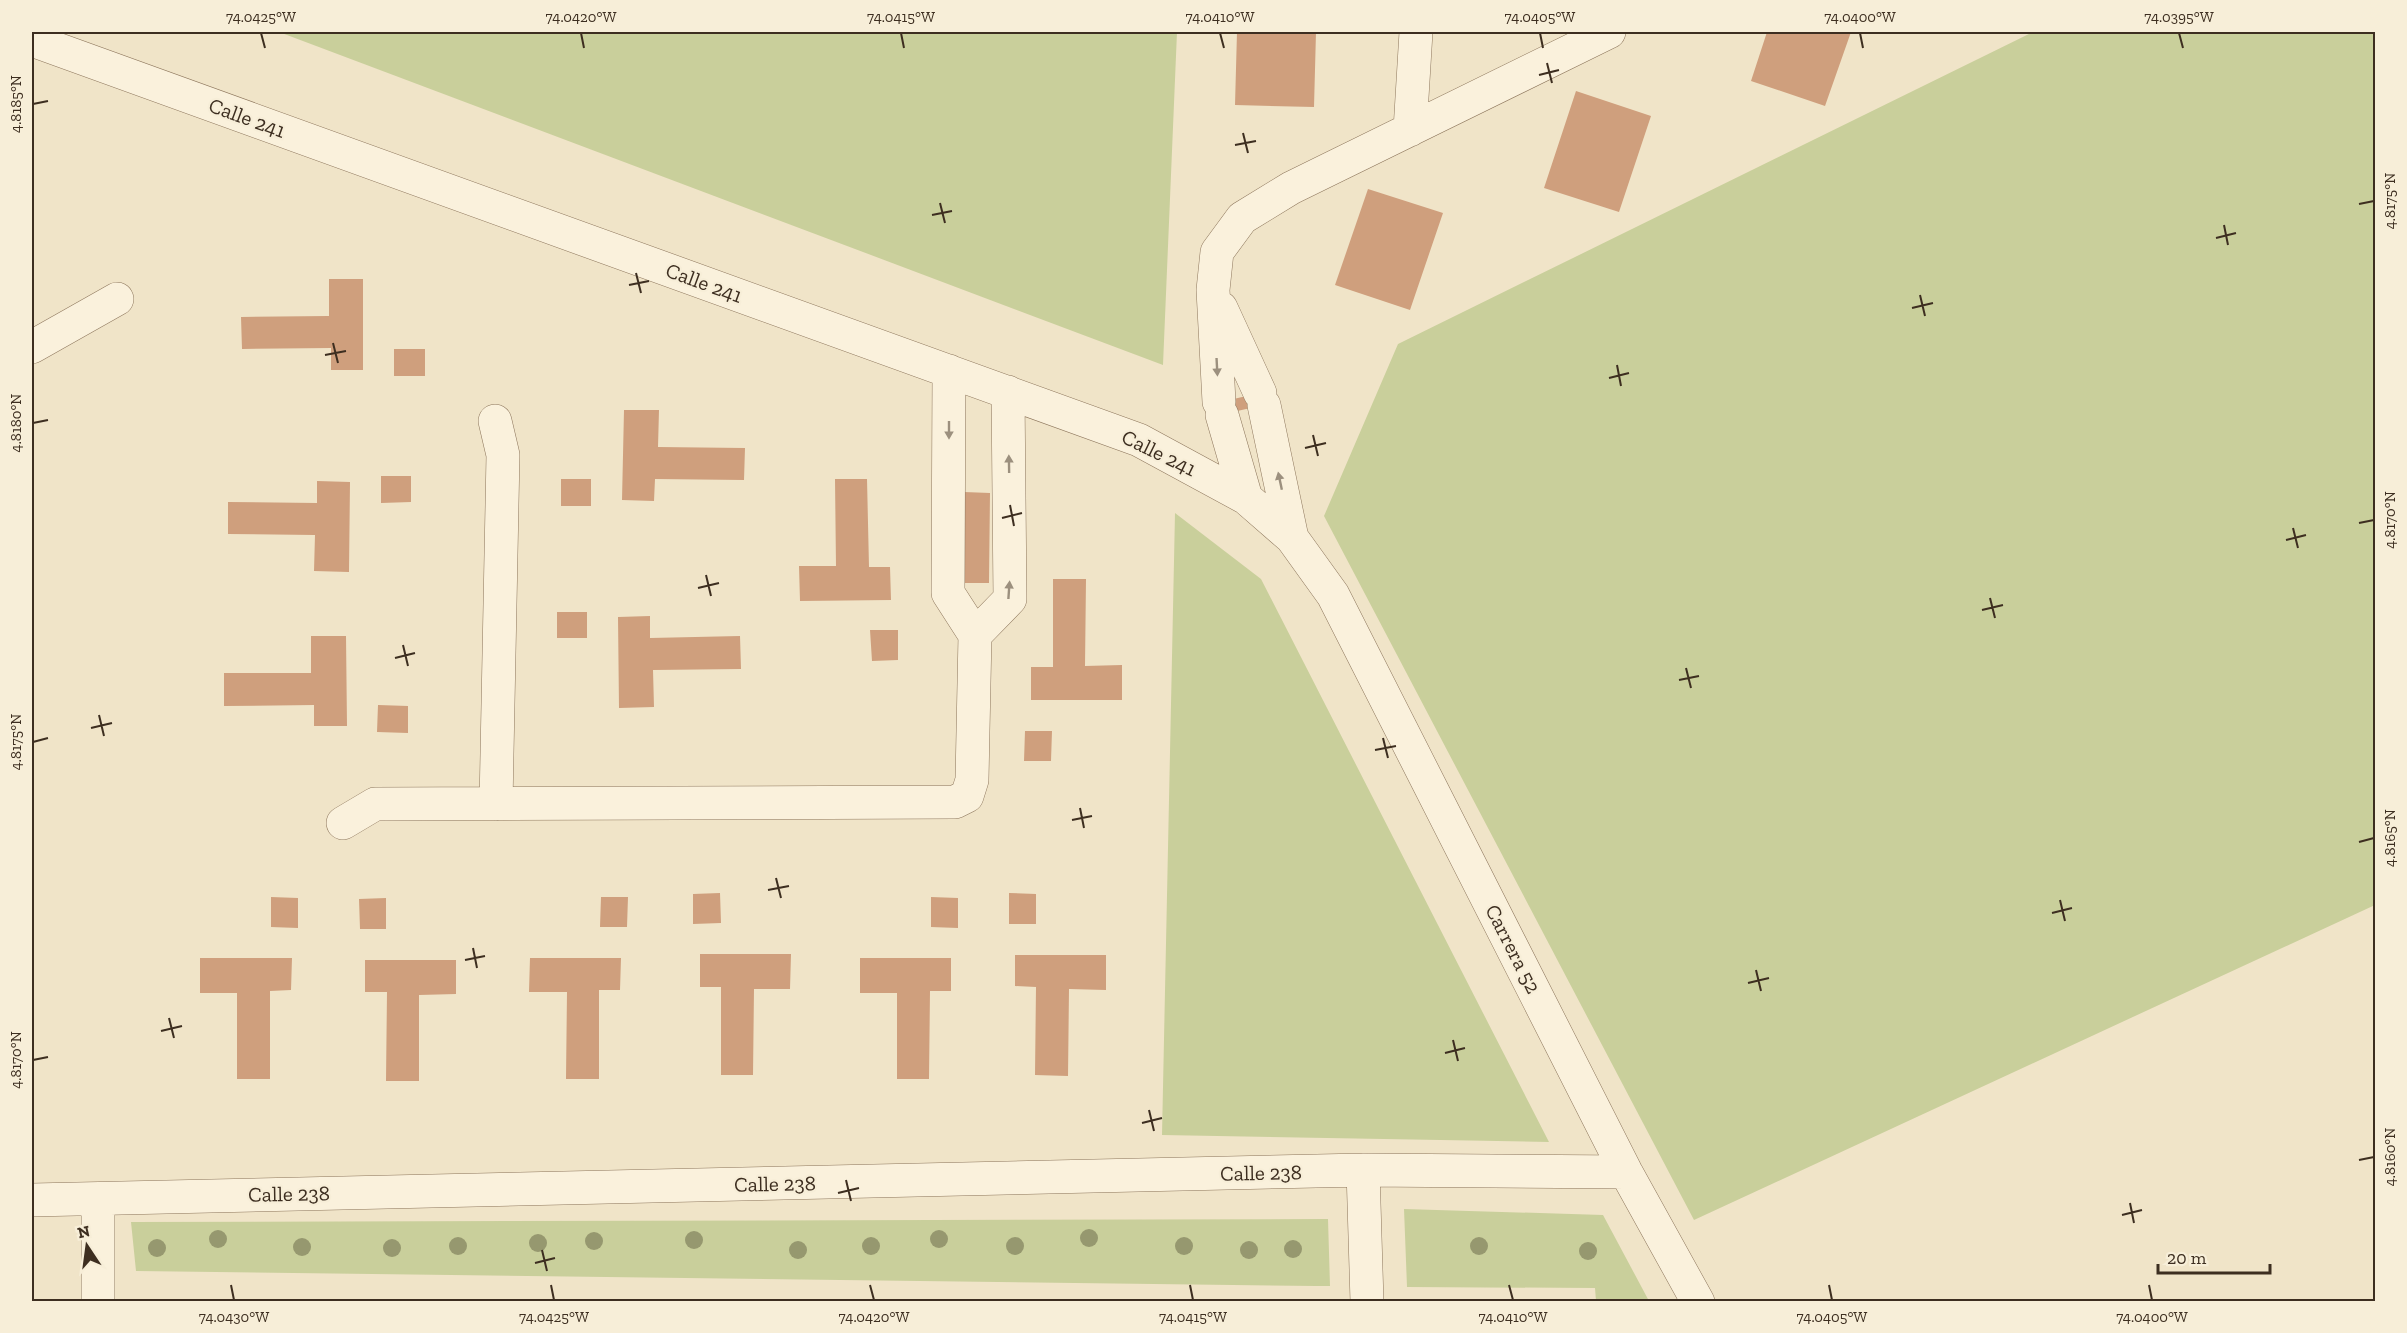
<svg xmlns="http://www.w3.org/2000/svg" width="2407" height="1333" viewBox="0 0 2407 1333" font-family="'Zilla Slab',serif">
<style>
.green{fill:#c9cf9b}
.building{fill:#cf9f7d}
.lines{fill:none;stroke-linecap:round;stroke-linejoin:round}
.minor-casing{stroke:#8d765c;stroke-width:34}
.minor{stroke:#faf1dc;stroke-width:33}
.tree{fill:#96986f}
.oneway{fill:#9c907e}
.ticks{fill:none;stroke:#3d2e20;stroke-width:2}
.labels{text-anchor:middle;stroke-width:4.5;stroke-linejoin:round;paint-order:stroke}
.street-label{font-size:21px;fill:#3d2e20;stroke:#f7eed8}
.neatline{fill:none;stroke:#3d2e20;stroke-width:2}
.ticks-label{font-size:15px;text-anchor:middle;fill:#3d2e20}
</style>
<rect width="100%" height="100%" fill="#f0e4c8"/>
<!-- green -->
<path class="green" d="M279,32H1177L1163,365Z
M2033,32H2375V905L1694,1220L1324,516L1398,344Z
M1175,513L1261,579L1549,1142L1162,1135Z
M1404,1209L1603,1215L1649,1301H1596L1595,1288L1407,1287Z
M1328,1219L1330,1286H1316L136,1271L131,1222Z"/>
<!-- building -->
<path class="building" d="M1237,32H1316L1314,107L1235,105Z
M1767,32H1851L1825,106L1751,81Z
M1576,91L1651,116L1619,212L1544,188Z
M1368,189L1443,213L1410,310L1335,285Z
M329,279H363V370H331V348L242,349L241,317L329,316Z
M394,349H425V376H394Z
M1268,391L1264,405L1215,416L1212,404Z
M624,410H659L658,447L745,448L744,480L655,479L654,501L622,500Z
M381,476H411V502L381,503Z
M561,479H591V506H561Z
M835,479H867L869,567H890L891,600L800,601L799,566H836Z
M317,481L350,482L349,572L314,571L315,535L228,534V502L317,503Z
M964,492L990,493L989,583H963Z
M1053,579H1086L1085,666L1122,665V700H1031V667H1053Z
M557,612H587V638H557Z
M650,616V638L740,636L741,669L653,670L654,707L619,708L618,617Z
M870,630H898V660L872,661Z
M311,636H346L347,726H314V705L224,706V673H311Z
M378,705L408,706V733L377,732Z
M1025,731H1052L1051,761H1024Z
M720,893L721,923L693,924V894Z
M1009,893L1036,894V924H1009Z
M271,897L298,898V928L271,927Z
M601,897H628L627,927H600Z
M931,897L958,898V928L931,927Z
M386,898V929H360L359,899Z
M700,954H791L790,989H754L753,1075H721V987H700Z
M1015,955H1106V990L1069,989L1068,1076L1035,1075L1036,987L1015,986Z
M200,958H292L291,990L270,991V1079H237V993H200Z
M530,958H621L620,990H599V1079H566L567,992H529Z
M860,958H951V991H930L929,1079H897V993H860Z
M365,960H456V994L419,995V1081H386L387,992H365Z"/>
<g class="lines">
<defs>
<path id="minor" d="M32,40L1139,440L1246,498L1292,538L1333,595L1626,1172L1698,1302
M1410,130L1416,32
M1221,308L1260,393
M32,347L117,299
M1219,402L1213,290L1217,252L1242,218L1291,188L1609,32
M1264,405L1292,538
M1222,415L1246,498
M495,421L503,455L496,804
M975,635L1010,599L1008,392
M343,823L375,804L955,802L967,796L972,780L975,635L948,593L949,371
M1363,1170L1367,1302
M32,1200L1363,1170L1626,1172
M98,1302V1199"/>
</defs>
<!-- minor casing -->
<use href="#minor" class="minor-casing"/>
<!-- minor -->
<use href="#minor" class="minor"/>
</g>
<!-- trees -->
<g class="tree">
<circle cx="1089" cy="1238" r="9"/>
<circle cx="218" cy="1239" r="9"/>
<circle cx="939" cy="1239" r="9"/>
<circle cx="694" cy="1240" r="9"/>
<circle cx="594" cy="1241" r="9"/>
<circle cx="538" cy="1243" r="9"/>
<circle cx="458" cy="1246" r="9"/>
<circle cx="871" cy="1246" r="9"/>
<circle cx="1015" cy="1246" r="9"/>
<circle cx="1184" cy="1246" r="9"/>
<circle cx="1479" cy="1246" r="9"/>
<circle cx="302" cy="1247" r="9"/>
<circle cx="157" cy="1248" r="9"/>
<circle cx="392" cy="1248" r="9"/>
<circle cx="1293" cy="1249" r="9"/>
<circle cx="798" cy="1250" r="9"/>
<circle cx="1249" cy="1250" r="9"/>
<circle cx="1588" cy="1251" r="9"/>
</g>
<!-- one-way arrows -->
<defs><path id="oneway-solid" d="M-6-.8H1V-3.2L6.5 0L1 3.2V.8H-6Z" transform="scale(1.5)"/></defs>
<g class="oneway">
<use href="#oneway-solid" transform="translate(1217 367) rotate(87)"/>
<use href="#oneway-solid" transform="translate(949 430) rotate(90)"/>
<use href="#oneway-solid" transform="translate(1009 464) rotate(-91)"/>
<use href="#oneway-solid" transform="translate(1280 481) rotate(-102)"/>
<use href="#oneway-solid" transform="translate(1009 590) rotate(-86)"/>
</g>
<!-- ticks -->
<path class="ticks" d="M261,33L265,48M581,33L584,48M901,33L904,48M1220,33L1224,48M1540,33L1543,48M1860,33L1863,48M2179,33L2183,48M1547,63L1552,83M1539,75L1559,70M33,104L48,101M1243,133L1248,153M1235,145L1256,141M940,203L945,223M2359,204L2374,201M932,215L952,211M2224,225L2228,245M2216,238L2236,233M636,273L641,293M629,285L649,281M1920,295L1925,316M1912,308L1933,303M333,343L338,363M325,355L346,351M1617,365L1621,386M1609,378L1629,373M33,423L48,420M1313,435L1318,456M1305,448L1326,443M1010,505L1014,526M1002,518L1022,513M2359,523L2374,520M2293,528L2298,548M2286,540L2306,535M706,575L711,596M698,588L719,583M1990,598L1995,618M1982,610L2003,605M403,645L408,666M395,658L415,653M1686,668L1691,688M1679,680L1699,676M99,715L104,736M91,728L112,723M1383,738L1388,758M33,742L48,738M1375,750L1396,746M1080,808L1084,828M1072,820L1092,816M2359,842L2374,838M776,878L781,898M768,890L789,886M2060,900L2065,921M2052,913L2072,908M473,948L477,968M465,960L485,956M1756,970L1761,991M1748,983L1769,978M169,1018L174,1038M161,1031L182,1026M1453,1040L1458,1061M1445,1053L1465,1048M33,1060L48,1057M1149,1110L1154,1131M1142,1123L1162,1118M2359,1160L2374,1157M846,1180L851,1201M838,1193L859,1188M2130,1203L2134,1223M2122,1215L2142,1210M542,1250L547,1271M535,1263L555,1258M231,1285L234,1300M551,1285L554,1300M870,1285L874,1300M1190,1285L1193,1300M1509,1285L1513,1300M1829,1285L1832,1300M2149,1285L2152,1300"/>
<g class="labels">
<!-- street labels -->
<g class="street-label">
<text transform="translate(247 118) rotate(20)" y="7">Calle 241</text>
<text transform="translate(704 283) rotate(20)" y="7">Calle 241</text>
<text transform="translate(1159 453) rotate(26)" y="7">Calle 241</text>
<text transform="translate(1513 949) rotate(63)" y="7">Carrera 52</text>
<text transform="translate(1261 1173) rotate(-1)" y="7">Calle 238</text>
<text transform="translate(775 1184) rotate(-1)" y="7">Calle 238</text>
<text transform="translate(289 1194) rotate(-1)" y="7">Calle 238</text>
</g>
</g>
<!-- border -->
<rect width="2407" height="1333" fill="none" stroke="#f7eed8" stroke-width="66"/>
<!-- north arrow -->
<g transform="translate(87 1246) rotate(347)" stroke="#f7eed8" stroke-width="4.5" paint-order="stroke">
<path d="M0-4.5L10 22L0 15L-10 22Z" fill="#3d2e20"/>
<text y="-9" font-size="16" font-weight="bold" text-anchor="middle" fill="#3d2e20">N</text>
</g>
<!-- scale -->
<path d="M2158 1264v9h112v-9" fill="none" stroke="#3d2e20" stroke-width="3"/>
<text x="2167" y="1264" font-size="18" fill="#3d2e20" stroke="#f7eed8" stroke-width="4.5" paint-order="stroke">20 m</text>
<rect x="33" y="33" width="2341" height="1267" class="neatline"/>
<g class="ticks-label">
<text x="261" y="22">74.0425°W</text>
<text x="581" y="22">74.0420°W</text>
<text x="901" y="22">74.0415°W</text>
<text x="1220" y="22">74.0410°W</text>
<text x="1540" y="22">74.0405°W</text>
<text x="1860" y="22">74.0400°W</text>
<text x="2179" y="22">74.0395°W</text>
<text transform="translate(16 104) rotate(-90)" y="5">4.8185°N</text>
<text transform="translate(2390 201) rotate(-90)" y="5">4.8175°N</text>
<text transform="translate(16 423) rotate(-90)" y="5">4.8180°N</text>
<text transform="translate(2390 520) rotate(-90)" y="5">4.8170°N</text>
<text transform="translate(16 742) rotate(-90)" y="5">4.8175°N</text>
<text transform="translate(2390 838) rotate(-90)" y="5">4.8165°N</text>
<text transform="translate(16 1060) rotate(-90)" y="5">4.8170°N</text>
<text transform="translate(2390 1157) rotate(-90)" y="5">4.8160°N</text>
<text x="234" y="1322">74.0430°W</text>
<text x="554" y="1322">74.0425°W</text>
<text x="874" y="1322">74.0420°W</text>
<text x="1193" y="1322">74.0415°W</text>
<text x="1513" y="1322">74.0410°W</text>
<text x="1832" y="1322">74.0405°W</text>
<text x="2152" y="1322">74.0400°W</text>
</g>
</svg>
